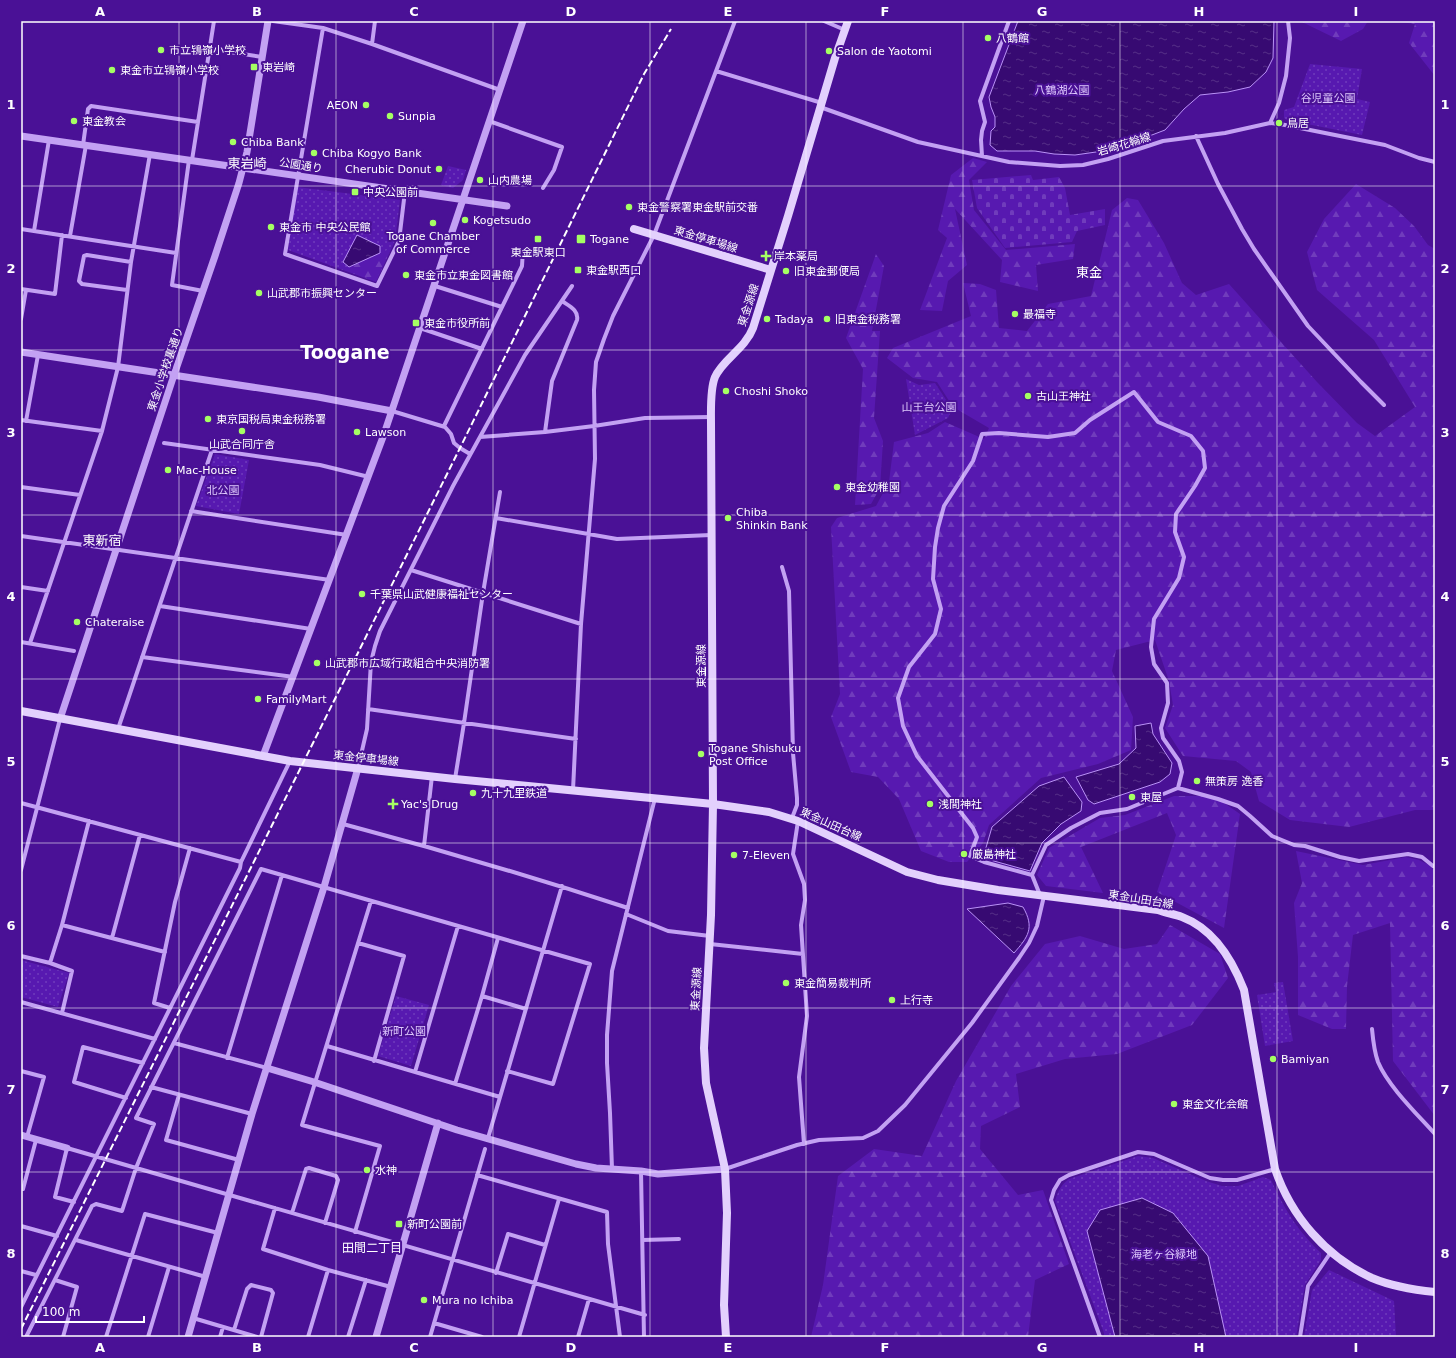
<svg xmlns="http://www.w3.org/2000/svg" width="1456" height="1358" viewBox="0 0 1456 1358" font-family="'DejaVu Sans','Noto Sans JP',sans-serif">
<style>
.green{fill:url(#green-dots)}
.forest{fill:url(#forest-firs)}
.cemetery{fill:url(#cemetery-stones)}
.water{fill:url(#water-ripples);stroke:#ba92f7}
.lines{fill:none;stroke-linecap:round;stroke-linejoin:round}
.minor{stroke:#c3a1f3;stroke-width:4}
.tertiary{stroke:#c3a1f3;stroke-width:7}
.secondary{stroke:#e3d0fd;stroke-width:8}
.rail{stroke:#fff;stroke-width:2;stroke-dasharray:7 3;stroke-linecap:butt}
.grid{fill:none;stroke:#fff;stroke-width:1;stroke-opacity:0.55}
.poi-dot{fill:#a5ff63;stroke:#4a1196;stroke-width:1.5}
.labels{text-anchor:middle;stroke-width:4;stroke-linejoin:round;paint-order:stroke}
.poi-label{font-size:11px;fill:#fff;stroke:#4a1196;text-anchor:start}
.park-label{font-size:11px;fill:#dec9fd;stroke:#4a1196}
.street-label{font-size:11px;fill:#fff;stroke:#4a1196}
.neighbourhood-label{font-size:12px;fill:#fff;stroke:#4a1196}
.quarter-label{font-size:13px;fill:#fff;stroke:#4a1196}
.town-label{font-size:19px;font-weight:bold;fill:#fff;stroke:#4a1196}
.neatline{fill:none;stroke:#fff;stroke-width:1.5}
.grid-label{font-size:13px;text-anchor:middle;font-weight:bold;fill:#fff}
</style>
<defs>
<pattern id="green-dots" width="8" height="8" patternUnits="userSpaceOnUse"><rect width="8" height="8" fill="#5719b0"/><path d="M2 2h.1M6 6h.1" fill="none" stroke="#703cbc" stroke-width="1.8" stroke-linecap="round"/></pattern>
<pattern id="forest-firs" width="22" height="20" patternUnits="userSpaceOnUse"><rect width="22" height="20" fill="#5719b0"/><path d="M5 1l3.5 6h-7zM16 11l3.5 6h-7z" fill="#703cbc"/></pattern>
<pattern id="cemetery-stones" width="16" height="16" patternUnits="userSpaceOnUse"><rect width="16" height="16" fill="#5719b0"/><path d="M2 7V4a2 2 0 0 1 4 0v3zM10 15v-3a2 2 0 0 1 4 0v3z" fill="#703cbc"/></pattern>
<pattern id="water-ripples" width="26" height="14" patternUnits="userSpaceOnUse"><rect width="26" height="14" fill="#370a72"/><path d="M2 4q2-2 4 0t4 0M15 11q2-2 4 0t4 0" fill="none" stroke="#552f87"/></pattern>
</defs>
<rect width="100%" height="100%" fill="#4a1196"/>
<!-- green -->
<path class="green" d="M1310,64L1362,69L1357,99L1370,102L1362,135L1287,120L1284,118V110L1294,107Z
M448,166L466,170L463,180L453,188L441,185Z
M297,187L400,200L395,241L376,282L288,250Z
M906,379L919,385L935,383L952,409L948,418L915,435Z
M215,454L249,460L239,514L196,506Z
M21,960L69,973L58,1007L21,997Z
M1283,982L1293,1041L1265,1046L1257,995L1276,992L1274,983Z
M396,996L429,1005L411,1066L378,1056Z
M1138,1156L1153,1158L1206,1181L1222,1186H1238L1263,1177L1271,1180C1285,1210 1297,1230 1321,1253V1260L1305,1285L1296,1337H1104V1333L1055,1201C1058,1191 1061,1185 1069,1179Z
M1329,1270L1394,1301L1396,1337H1304L1312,1290Z"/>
<!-- forest -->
<path class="forest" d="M1300,21H1368L1363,29L1341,41Z
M1394,21H1435V76L1409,43L1415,24Z
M973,158L987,162L969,180L974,210L1006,250L1075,244L1073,259L1036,265L1038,291L1000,282L1002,260L955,209L967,265L948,281L942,311L920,310L947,238L938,230L951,175Z
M1356,184L1395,208L1414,226L1428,245L1435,249V810H1415L1349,827L1290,820L1259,801L1251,772L1236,761L1183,756L1165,728L1173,705L1169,681L1155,640L1116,650L1112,671L1133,717L1131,750L1098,764L1041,778L989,825L983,843L967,862H949L921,851L899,799L878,777L851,772L831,717L840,694L831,527L837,518L876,506L889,482L894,442L928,433L945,422L984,439L989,428L953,407L937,382L913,378L887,358L893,348L971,316L963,283L980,284L996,290L999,328L1027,331L1048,304L1091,296L1112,210L1127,198L1138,200L1164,243L1182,283L1196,295L1229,284L1317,382L1357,423L1375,436L1415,407L1374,340L1317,290L1307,252L1324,219Z
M387,250L388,253L376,281L345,270L346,268Z
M876,254L884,266L872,331H880L874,418L883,441L880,488L871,504L855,505L863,369L846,338Z
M1174,796H1214L1240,814L1224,928L1157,892L1176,835L1167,813L1081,847L1103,893L1046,886L1037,875L1049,848L1100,818L1125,815Z
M1296,851L1363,865L1406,857L1419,860L1429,865L1435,862V1116L1393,1061L1390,923L1353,935L1347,986L1346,1029H1332L1298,1015V957L1294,903L1302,883Z
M1170,925L1220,954L1228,978L1192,1025L1117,1054L1065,1059L1016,1074L1020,1107L981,1126L980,1149L1018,1195L1043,1190L1069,1264L1035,1280L1028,1337H811L823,1285L838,1176L874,1149L922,1156L956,1081L1011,986L1045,944L1080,936L1124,949L1157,944Z"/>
<!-- cemetery -->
<path class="cemetery" d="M1031,175L1033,180L1059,177L1065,188L1070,215L1105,209V225L1077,231L1072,242L1005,248L977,208L972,180Z"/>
<!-- water -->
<path class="water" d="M1018,21H1274L1273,58L1266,72L1250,87L1228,92L1200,95L1184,109L1165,130L1144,138L1096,152L1075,155L1054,154L1035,151H997L990,145L991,131L995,127V117L991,107L989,97Z
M357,235L380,246V253L349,267L343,262Z
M1151,723L1153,734L1172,763L1170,774L1160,782L1094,804L1088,800L1076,777L1119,764L1136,748L1135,726Z
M1064,777L1082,802L1081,811L1061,824L1042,843L1030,871L983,858L992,827L1039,786Z
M1008,903L1023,907C1035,928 1028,937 1014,953L967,909Z
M1142,1198L1173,1213L1208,1256L1226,1337H1115L1087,1231L1100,1210Z"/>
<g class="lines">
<!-- minor -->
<path class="minor" d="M273,21L323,28L372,44L500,90
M824,21L845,30
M323,28L285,254L377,286L399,241L405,191
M372,44L375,21
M210,49L262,57
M716,71L822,103
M820,107L918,142L1009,162L1060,166L1083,165L1108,159L1163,141L1225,133L1270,123L1280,124L1385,145L1419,158L1435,162
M489,121L562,147L554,170L543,188
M1270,123L1279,103L1286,76L1290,38L1288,21
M1196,136L1218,184L1242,229L1254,249L1308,326L1361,382L1384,405
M83,145L88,109L91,106L198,122
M982,156L981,140L982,131L985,122L980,101L1009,21
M189,160L172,285L203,291
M192,160L214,21
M21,229L176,253
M34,231L49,140
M70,236L86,145
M435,286L502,307
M21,289L55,294L62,235
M127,290L82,284L79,281L84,256L87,255L131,262
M21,319L26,290
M420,328L482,349
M392,411L445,427L451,434L454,443L460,448L470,454
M21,420L102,431
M26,421L38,355
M444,426L522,266L523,250
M545,432L552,381L577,320C579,310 569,306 562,301
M480,437L545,432L594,426L645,418L711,417
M164,443L320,465L369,477
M21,487L80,495
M191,511L347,535
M496,518L617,539L711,535
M21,536C124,551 227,566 330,580
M782,567L789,591L793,753L797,798V805L792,818
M411,570L581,624
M21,587L48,591
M160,606L311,629
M21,642L74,651
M30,643L102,431L118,367L131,262L150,154
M142,657L294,677
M368,709L576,739
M118,729L212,450
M358,768L367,729L371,662L375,646L380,631L453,486L525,355L572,286
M455,779L464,723L483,593L500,492
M573,790L581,624L595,459L594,390L596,362L604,339L613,316L654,235L735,21
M21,803L241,862
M798,821L793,854L804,884L805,900L801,925L807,1016L799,1077L804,1144
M343,824C438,849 533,877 628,908
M424,846L432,776
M21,870L60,719
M1032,875L984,862L970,856L977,837L973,828L917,756L903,726L898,698L909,667L935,634L941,609L933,579L935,547L938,528L944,506L973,461L982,434L999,433L1048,437L1075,433L1090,420L1134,392L1158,422L1191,436L1203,451L1205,468L1195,486L1176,514L1175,532L1184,557L1179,578L1154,619L1151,647L1154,664L1167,683L1168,703L1161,728L1163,738L1179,761L1182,772L1178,788
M1040,895L1032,875L1046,845L1071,828L1100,813L1127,809L1178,788L1218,799L1238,806L1250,816L1272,836L1294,845L1305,846L1340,857L1359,861L1408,854L1422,857L1433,866
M626,914L668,931L710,936
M62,925L165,952
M112,938L140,835
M498,938L482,996L526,1009
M358,943L404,956L374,1061
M710,944L803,954
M21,956L50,963L62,925L89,821
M50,963L72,971L62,1013
M21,1002L155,1039
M170,1008L154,1003L175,902L190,848
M1372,1029C1373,1040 1374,1051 1378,1062C1388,1086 1417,1114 1435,1134
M174,1043L267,1068
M327,1046L500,1097
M227,1058L282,875
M21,1071L44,1077L27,1137
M415,1072L458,926
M455,1084L482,996
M151,1087L252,1114
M179,1095L166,1140L239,1160
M126,1098L74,1082L83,1047L143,1063
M488,1138L562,886
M612,1169L610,1113L607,1063V1035L612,971L655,798
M725,1169L797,1145L819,1140L863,1138L878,1131L905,1105L972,1023L1019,958L1029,943L1037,926L1044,896
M641,1171L644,1337
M477,1175L607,1212L608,1244L620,1337
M21,1188L23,1189L36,1140
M74,1202L55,1197L67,1148C260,1202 452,1260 645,1315
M275,1208L263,1249L328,1270L391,1287
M292,1213L306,1169L309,1168L336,1176L338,1180L325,1223
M21,1226L57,1236
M355,1232L380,1146L302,1125L371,901
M76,1240L206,1277
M643,1240L679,1239
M21,1271L36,1275
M496,1273L508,1234L545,1245
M55,1280L77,1287L63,1337
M21,1307L240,868L241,862L290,761
M193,1318L257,1337
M434,1323L482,1337
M234,1330L247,1289L251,1285L271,1290L273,1293L261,1337
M26,1337L92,1206L96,1204L122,1211L136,1168L154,1124L136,1118L261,869L590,964L553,1084L507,1071
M106,1337L145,1214L218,1233
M148,1337L169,1267
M220,1337L223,1327
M308,1337L328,1270
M348,1337L366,1280
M430,1337L485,1149
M519,1337L559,1199
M578,1337L589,1299
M1100,1337L1051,1200L1054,1190L1060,1180L1069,1175L1138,1152L1154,1154L1210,1178L1223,1180H1237L1275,1169
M1300,1337L1308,1286L1331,1252"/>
<!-- tertiary -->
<path class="tertiary" d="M21,136L507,206
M21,352L318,397L392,411
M60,719L174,375L215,256L239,183L247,152L268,21
M263,756L383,437L523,21
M267,1068L314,1082L457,1130L576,1164L596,1168L641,1171L658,1174L725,1169
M21,1135L67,1148
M188,1337L252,1114L324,887L358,768
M376,1337L438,1123"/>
<!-- secondary -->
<path class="secondary" d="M634,229L771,270
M21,711L290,761L455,779L713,804L769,812L798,821L907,872L938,880L998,890L1158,910C1166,913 1174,914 1182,917C1214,929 1232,959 1244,990L1275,1169C1291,1216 1326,1257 1372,1278C1391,1286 1415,1290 1435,1292
M726,1337L724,1305L727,1213L725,1169L706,1083L704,1048L711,915L713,804L711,423C711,410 710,389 715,377C723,359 745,349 753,328L788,216L835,58L848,21"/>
<!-- rail -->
<path class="rail" d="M21,1329L460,448L644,74L671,29"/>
</g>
<!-- grid -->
<path class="grid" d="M179,21V1337M336,21V1337M493,21V1337M650,21V1337M806,21V1337M963,21V1337M1120,21V1337M1277,21V1337M21,186H1435M21,350H1435M21,515H1435M21,679H1435M21,843H1435M21,1008H1435M21,1172H1435"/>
<!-- markers -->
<g class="poi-dot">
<circle cx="988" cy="38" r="4"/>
<circle cx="161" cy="50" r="4"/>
<circle cx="829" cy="51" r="4"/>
<rect x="250" y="63" width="8" height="8" rx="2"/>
<circle cx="112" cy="70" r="4"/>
<circle cx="366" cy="105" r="4"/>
<circle cx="390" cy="116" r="4"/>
<circle cx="74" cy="121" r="4"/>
<circle cx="1279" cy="123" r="4"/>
<circle cx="233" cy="142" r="4"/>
<circle cx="314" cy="153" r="4"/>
<circle cx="439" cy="169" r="4"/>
<circle cx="480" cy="180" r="4"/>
<rect x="351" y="188" width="8" height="8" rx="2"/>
<circle cx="629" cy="207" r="4"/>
<circle cx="465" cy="220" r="4"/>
<circle cx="433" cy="223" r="4"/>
<circle cx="271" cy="227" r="4"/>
<rect x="534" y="235" width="8" height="8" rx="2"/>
<rect x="576" y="234" width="10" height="10" rx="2"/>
<path d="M764 250h4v4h4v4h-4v4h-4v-4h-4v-4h4z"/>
<rect x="574" y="266" width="8" height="8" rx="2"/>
<circle cx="786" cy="271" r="4"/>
<circle cx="406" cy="275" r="4"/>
<circle cx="259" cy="293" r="4"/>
<circle cx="1015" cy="314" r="4"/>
<circle cx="767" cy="319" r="4"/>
<circle cx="827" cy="319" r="4"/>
<rect x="412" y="319" width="8" height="8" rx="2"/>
<circle cx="726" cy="391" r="4"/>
<circle cx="1028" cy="396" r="4"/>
<circle cx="208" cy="419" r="4"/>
<circle cx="242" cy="431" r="4"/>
<circle cx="357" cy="432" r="4"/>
<circle cx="168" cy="470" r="4"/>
<circle cx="837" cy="487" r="4"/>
<circle cx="728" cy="518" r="4"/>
<circle cx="362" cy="594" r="4"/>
<circle cx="77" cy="622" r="4"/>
<circle cx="317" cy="663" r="4"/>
<circle cx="258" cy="699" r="4"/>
<circle cx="701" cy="754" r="4"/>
<circle cx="1197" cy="781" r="4"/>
<circle cx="473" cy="793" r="4"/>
<circle cx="1132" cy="797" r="4"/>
<path d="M391 798h4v4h4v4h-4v4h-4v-4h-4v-4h4z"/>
<circle cx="930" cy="804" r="4"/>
<circle cx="964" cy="854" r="4"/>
<circle cx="734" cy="855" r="4"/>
<circle cx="786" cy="983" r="4"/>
<circle cx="892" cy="1000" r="4"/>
<circle cx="1273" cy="1059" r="4"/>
<circle cx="1174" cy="1104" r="4"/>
<circle cx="367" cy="1170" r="4"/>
<rect x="395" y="1220" width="8" height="8" rx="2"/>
<circle cx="424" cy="1300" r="4"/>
</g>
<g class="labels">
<!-- poi labels -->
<g class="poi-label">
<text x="996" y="42">八鶴館</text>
<text x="169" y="54">市立鴇嶺小学校</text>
<text x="837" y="55">Salon de Yaotomi</text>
<text x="262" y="71">東岩崎</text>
<text x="120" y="74">東金市立鴇嶺小学校</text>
<text x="358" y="109" text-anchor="end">AEON</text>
<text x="398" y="120">Sunpia</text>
<text x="82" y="125">東金教会</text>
<text x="1287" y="127">鳥居</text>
<text x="241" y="146">Chiba Bank</text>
<text x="322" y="157">Chiba Kogyo Bank</text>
<text x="431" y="173" text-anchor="end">Cherubic Donut</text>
<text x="488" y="184">山内農場</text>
<text x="363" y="196">中央公園前</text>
<text x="637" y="211">東金警察署東金駅前交番</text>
<text x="473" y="224">Kogetsudo</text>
<text x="279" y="231">東金市 中央公民館</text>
<text x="433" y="240" text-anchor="middle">Togane Chamber<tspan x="433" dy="13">of Commerce</tspan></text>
<text x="590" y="243">Togane</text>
<text x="538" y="256" text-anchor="middle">東金駅東口</text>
<text x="774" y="260">岸本薬局</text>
<text x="586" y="274">東金駅西口</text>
<text x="794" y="275">旧東金郵便局</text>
<text x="414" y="279">東金市立東金図書館</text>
<text x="267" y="297">山武郡市振興センター</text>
<text x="1023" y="318">最福寺</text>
<text x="775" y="323">Tadaya</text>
<text x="835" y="323">旧東金税務署</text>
<text x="424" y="327">東金市役所前</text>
<text x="734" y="395">Choshi Shoko</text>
<text x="1036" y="400">古山王神社</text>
<text x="216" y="423">東京国税局東金税務署</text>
<text x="365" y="436">Lawson</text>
<text x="242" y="448" text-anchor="middle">山武合同庁舎</text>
<text x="176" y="474">Mac-House</text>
<text x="845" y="491">東金幼稚園</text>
<text x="736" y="516">Chiba<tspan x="736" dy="13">Shinkin Bank</tspan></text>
<text x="370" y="598">千葉県山武健康福祉センター</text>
<text x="85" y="626">Chateraise</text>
<text x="325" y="667">山武郡市広域行政組合中央消防署</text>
<text x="266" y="703">FamilyMart</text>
<text x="709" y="752">Togane Shishuku<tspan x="709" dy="13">Post Office</tspan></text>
<text x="1205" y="785">無策房 逸香</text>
<text x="481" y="797">九十九里鉄道</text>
<text x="1140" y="801">東屋</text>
<text x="401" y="808">Yac's Drug</text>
<text x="938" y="808">浅間神社</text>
<text x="972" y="858">厳島神社</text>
<text x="742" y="859">7-Eleven</text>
<text x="794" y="987">東金簡易裁判所</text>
<text x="900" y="1004">上行寺</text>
<text x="1281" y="1063">Bamiyan</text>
<text x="1182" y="1108">東金文化会館</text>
<text x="375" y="1174">水神</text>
<text x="407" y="1228">新町公園前</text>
<text x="432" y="1304">Mura no Ichiba</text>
</g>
<!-- park labels -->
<g class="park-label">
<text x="1062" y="94">八鶴湖公園</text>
<text x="1328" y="102">谷児童公園</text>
<text x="929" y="411">山王台公園</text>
<text x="223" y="494">北公園</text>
<text x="404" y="1035">新町公園</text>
<text x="1164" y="1258">海老ヶ谷緑地</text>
</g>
<!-- street labels -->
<g class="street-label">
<text transform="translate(1124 144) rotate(-17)" y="4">岩崎花輪線</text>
<text transform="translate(301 165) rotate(9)" y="4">公園通り</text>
<text transform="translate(706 239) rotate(17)" y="4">東金停車場線</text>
<text transform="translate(748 305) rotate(-72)" y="4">東金源線</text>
<text transform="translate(165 369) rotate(-71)" y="4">東金小学校裏通り</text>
<text transform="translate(701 666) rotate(-90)" y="4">東金源線</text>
<text transform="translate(366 758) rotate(6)" y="4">東金停車場線</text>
<text transform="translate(831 824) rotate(24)" y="4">東金山田台線</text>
<text transform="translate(1141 899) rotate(9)" y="4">東金山田台線</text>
<text transform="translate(696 989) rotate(-87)" y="4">東金源線</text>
</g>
<!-- neighbourhood labels -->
<g class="neighbourhood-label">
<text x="372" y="1252">田間二丁目</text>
</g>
<!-- quarter labels -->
<g class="quarter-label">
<text x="247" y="168">東岩崎</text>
<text x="1089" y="277">東金</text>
<text x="102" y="545">東新宿</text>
</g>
<!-- town labels -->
<g class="town-label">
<text x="345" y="359">Toogane</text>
</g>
</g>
<!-- border -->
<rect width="1456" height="1358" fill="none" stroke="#4a1196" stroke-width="44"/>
<!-- scale -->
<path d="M36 1316v6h108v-6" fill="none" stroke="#ffffff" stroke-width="2"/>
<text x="42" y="1316" font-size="12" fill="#ffffff" stroke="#4a1196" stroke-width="3" paint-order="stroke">100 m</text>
<rect x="22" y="22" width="1412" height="1314" class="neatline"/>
<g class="grid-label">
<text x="100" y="16">A</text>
<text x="257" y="16">B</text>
<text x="414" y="16">C</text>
<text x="571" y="16">D</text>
<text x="728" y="16">E</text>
<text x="885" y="16">F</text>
<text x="1042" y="16">G</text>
<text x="1199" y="16">H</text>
<text x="1356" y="16">I</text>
<text x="11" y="109">1</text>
<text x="1445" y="109">1</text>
<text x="11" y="273">2</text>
<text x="1445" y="273">2</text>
<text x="11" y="437">3</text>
<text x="1445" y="437">3</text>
<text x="11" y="601">4</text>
<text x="1445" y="601">4</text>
<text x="11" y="766">5</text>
<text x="1445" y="766">5</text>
<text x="11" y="930">6</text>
<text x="1445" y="930">6</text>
<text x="11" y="1094">7</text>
<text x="1445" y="1094">7</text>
<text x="11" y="1258">8</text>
<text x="1445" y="1258">8</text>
<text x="100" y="1352">A</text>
<text x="257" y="1352">B</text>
<text x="414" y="1352">C</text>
<text x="571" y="1352">D</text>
<text x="728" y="1352">E</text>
<text x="885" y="1352">F</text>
<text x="1042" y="1352">G</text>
<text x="1199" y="1352">H</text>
<text x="1356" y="1352">I</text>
</g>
</svg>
